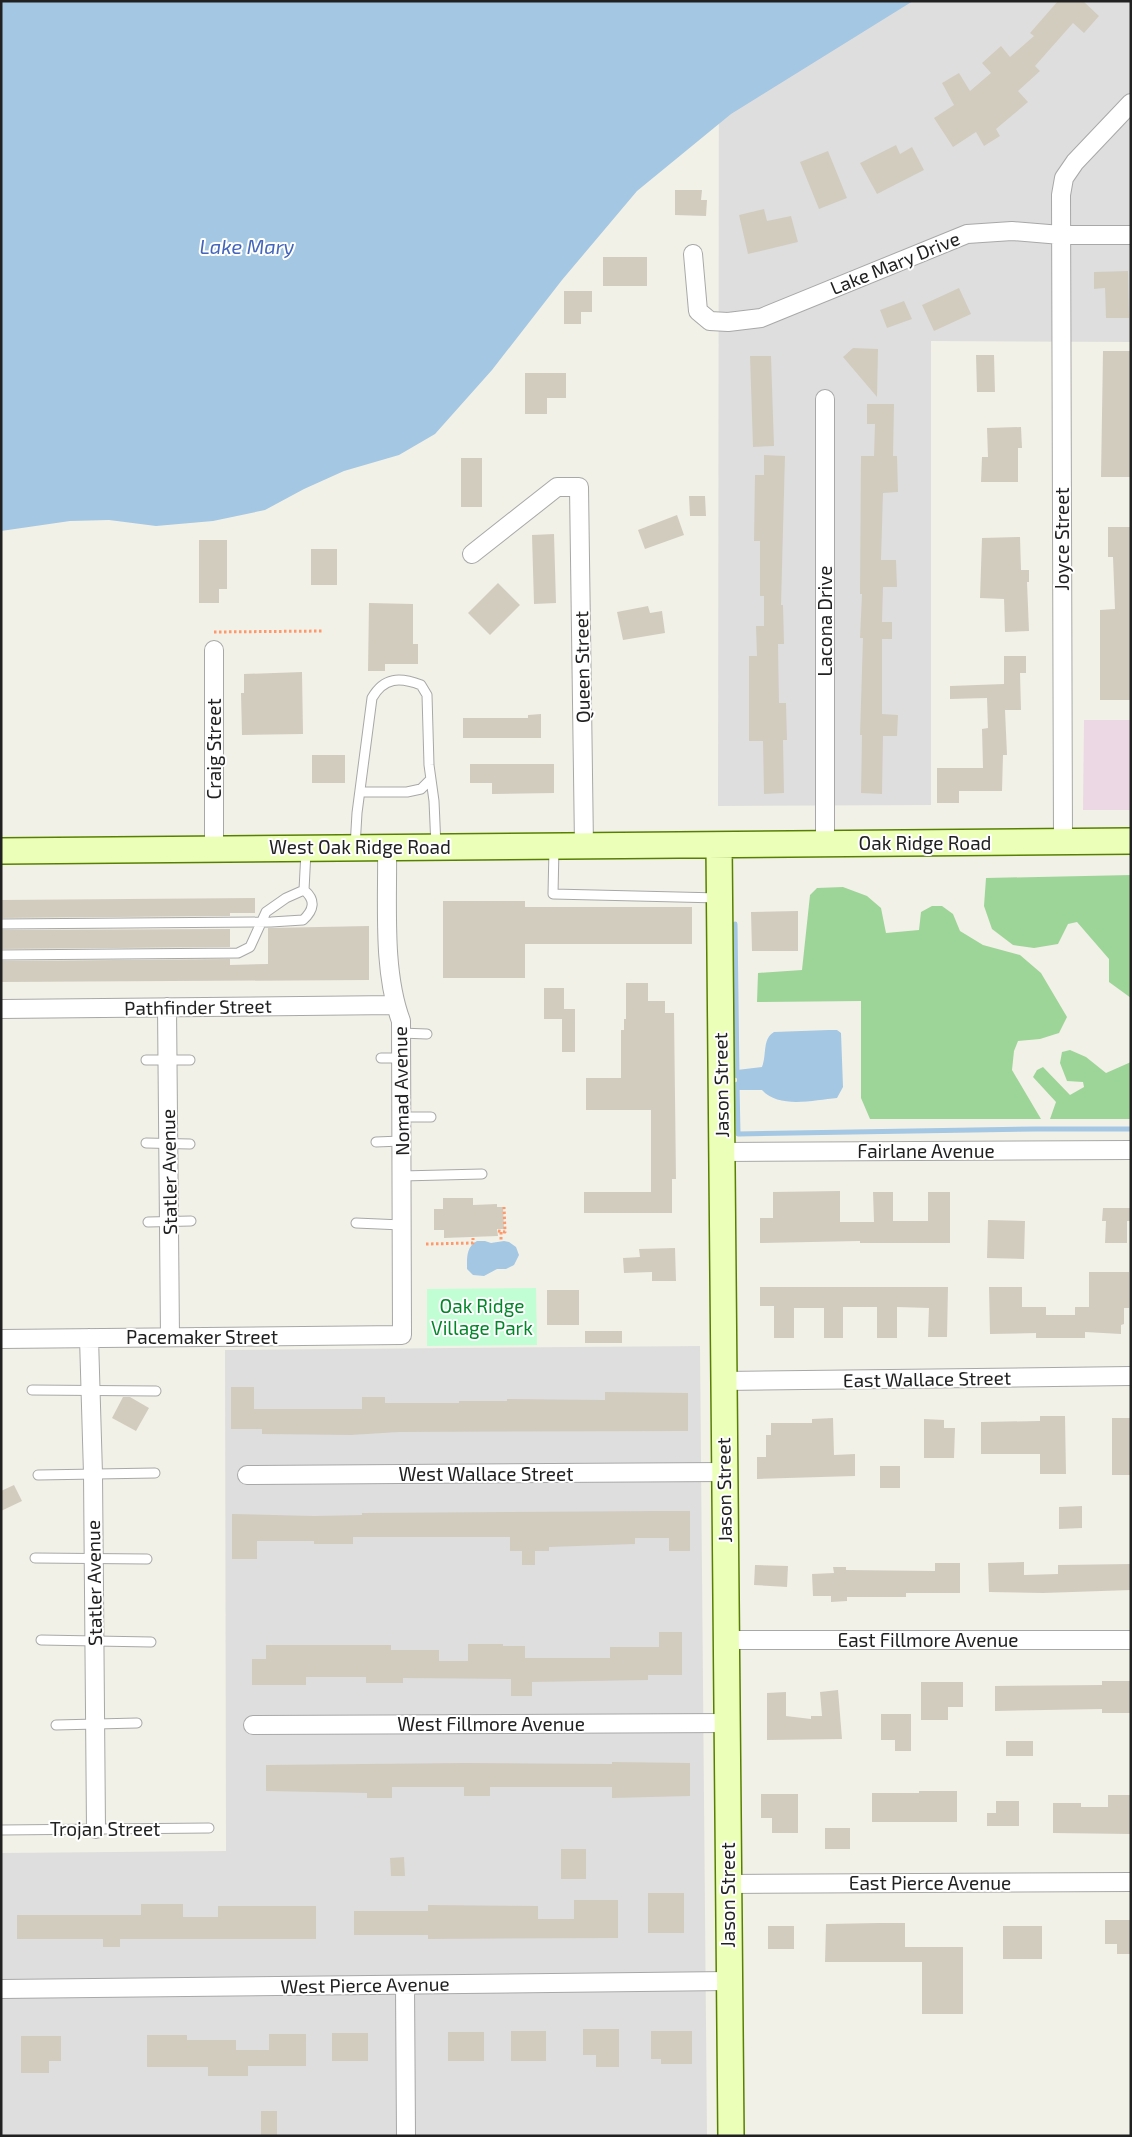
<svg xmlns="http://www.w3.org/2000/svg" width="1132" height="2137" viewBox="0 0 1132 2137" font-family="'Exo 2',sans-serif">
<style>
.residential{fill:#dfdede}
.industrial{fill:#ecd8e4}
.forest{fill:#9dd598}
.park{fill:#c1fed3}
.water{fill:#a4c7e3}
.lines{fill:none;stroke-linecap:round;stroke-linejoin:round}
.stream{stroke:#a4c7e3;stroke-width:5}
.building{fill:#d2ccbf}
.lane-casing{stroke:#a8a8a8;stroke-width:11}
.street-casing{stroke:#a8a8a8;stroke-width:20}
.secondary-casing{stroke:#578000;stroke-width:28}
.path{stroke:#ff996b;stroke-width:3;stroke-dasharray:2.5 2.5;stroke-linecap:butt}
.lane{stroke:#fff;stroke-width:9}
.street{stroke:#fff;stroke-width:18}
.secondary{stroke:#ecffb8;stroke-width:25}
.labels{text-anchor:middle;stroke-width:4;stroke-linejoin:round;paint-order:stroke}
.street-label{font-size:19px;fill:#212121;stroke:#fff}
.park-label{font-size:19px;fill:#02862a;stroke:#fff}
.water-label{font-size:20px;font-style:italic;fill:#4365bb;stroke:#fff}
</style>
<rect width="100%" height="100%" fill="#f2f1e7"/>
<!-- residential -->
<path class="residential" d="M719,1H1131V342L931,341V805L718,806Z
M700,1346L707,2136H1V1853L226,1851L225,1350Z"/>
<!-- industrial -->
<path class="industrial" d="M1084,720H1131V810H1083Z"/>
<!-- forest -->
<path class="forest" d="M1131,875V998L1109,982V959L1077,922L1068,924L1058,944L1034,948L1013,945L992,929L984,906L986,878Z
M843,887L867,896L881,908L886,933L919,930L921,912L932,906H942L953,914L960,931L983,945L1020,955L1041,973L1067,1017L1059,1033L1040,1039L1018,1041L1014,1051L1012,1070L1041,1119H870L861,1098V1001L757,1002L758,973L802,970L810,895L817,888Z
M1070,1050L1086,1057L1106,1073L1131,1062V1119H1050L1056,1102L1033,1077L1037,1070L1043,1067L1070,1095L1084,1087L1083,1082L1067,1081L1060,1063L1062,1052Z"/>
<!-- park -->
<path class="park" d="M536,1288L537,1345L427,1346V1289Z"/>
<!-- water -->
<path class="water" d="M1,1H913L731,114L637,191L562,280L492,370L435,434L399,455L344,471L304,489L265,510L213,521L156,526L109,520L70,521L1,531Z
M829,1030H837L841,1033L843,1087L837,1098C814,1100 779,1109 762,1090H737V1070L762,1067C767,1055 762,1039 774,1032Z
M477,1241H485L491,1243L504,1241L509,1242L516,1247L519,1255L514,1265L506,1269H497L484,1276L473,1275L467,1269C467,1258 466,1247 477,1241Z"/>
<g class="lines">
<!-- stream -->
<path class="stream" d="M735,924L737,1076
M737,1084L738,1134L1036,1129H1131"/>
</g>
<!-- building -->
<path class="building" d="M1058,1H1083L1099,16L1084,33L1073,23L1035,66L1040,71L1018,91L1028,102L996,129L1000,136L984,146L976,132L953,147L934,118L954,105L942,83L959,73L970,91L991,73L982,63L1001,46L1010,57L1034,36L1030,33Z
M896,145L900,154L912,147L924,170L877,194L860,163Z
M828,151L847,198L819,209L800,162Z
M675,190H702L701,200H707L706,216L675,215Z
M764,209L767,221L791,216L798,242L748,254L739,215Z
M603,257H647V286H603Z
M1128,271L1129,318H1106L1105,288L1094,289V272Z
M959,288L971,314L934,331L922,305Z
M564,291H592V312H581V324H564Z
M904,301L912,319L887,328L880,310Z
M853,348L878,349L877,397L843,357Z
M1103,351H1131V477H1101Z
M976,355H994L995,392H977Z
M750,356H771L774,446L753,447Z
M525,373H566V398H547V414H525Z
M867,404H894L893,456H897L898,492L883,493L881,560H896L897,587H883L882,622H892V639H882V714L898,715L897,736H883L882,794L861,793L862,735H860L863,638H860L862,594H860L861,456H874L875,424H867Z
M1021,427L1022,448H1018V482H981L982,457H988L987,428Z
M764,455L785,456L781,605H783L784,644H778L779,703H786L787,740H783L784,793L764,794L763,741H749V656H757L756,626H764V596H760V541H754L755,475H764Z
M461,458H482V507H461Z
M689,496H705L706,516H690Z
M677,515L684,535L645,549L638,530Z
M1108,527H1131V700H1100V610L1115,609L1113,557H1108Z
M554,534L556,603L534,604L532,535Z
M1020,537L1021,570H1029V582H1027L1029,631L1005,632L1004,599L980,598L982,538Z
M199,540H227V589H219V603H199Z
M311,549H337V585H311Z
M498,583L520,605L490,635L468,613Z
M369,603L413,604V644H418V664H385V671H368Z
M648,606L650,613L662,611L665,633L623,640L617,612Z
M1004,656H1026V673H1020L1021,710H1005L1007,755H1003L1002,791H959V803H937V768H983L982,729L988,728L987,698L950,699V686L1004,684Z
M302,672L303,734L242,735L241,693H244V674Z
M541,714V738H463V718H528V715Z
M312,755H345V783H312Z
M470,764H554V793L492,794V783H470Z
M255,898V913H230V916L1,918V900Z
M443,901H525V907H692V944H525V978H443Z
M798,911V951H752L751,912Z
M369,926V980L1,982V961L230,959V965L268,964V928Z
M230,929V947L1,949V930Z
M626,983H648V1001H665V1013H674L676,1179H672V1213H584V1192H651V1110H586V1078H621V1030H624V1019H626Z
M544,988H564V1009H575V1052H562V1019H544Z
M840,1191V1222H874L873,1192H893V1221H928V1192H950V1243H860V1241L760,1243V1218H773V1192Z
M443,1198H473V1205L497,1204V1207H503L504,1229H497L498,1236L444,1238V1230H434V1209H443Z
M1103,1208H1131V1221H1127V1243H1105L1106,1221H1102Z
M988,1220L1025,1221L1024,1259L987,1258Z
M675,1248L676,1281H652V1272L624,1273L623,1258L640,1257L639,1249Z
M1089,1272H1129V1308H1124V1324L1121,1325V1334L1085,1332V1338H1036V1333L990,1334L989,1287H1022V1307H1046V1315H1075V1307H1089Z
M760,1287H948L947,1337H928L929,1308L897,1307V1338H877V1307H843V1338H824V1308H794V1338H774V1306H760Z
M547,1290H579V1325H547Z
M585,1331H622V1343H585Z
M231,1387H254V1409H362V1397H385V1403H459V1401H507V1399L605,1400V1392L688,1393V1431L399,1432L351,1435L262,1434V1429H231Z
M123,1397H130L149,1408L136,1431L112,1418Z
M1040,1416H1065L1066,1474H1040V1454H981V1422L1040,1421Z
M833,1418L834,1455L855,1454V1476L757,1479V1457H766V1435H771V1423H812V1419Z
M1112,1418H1131V1475H1112Z
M924,1419L944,1420V1428H955L954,1458H924Z
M880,1466H900V1488H880Z
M14,1485L22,1501L1,1511V1491Z
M1082,1506V1528L1059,1529V1507Z
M657,1511H690V1551H669V1538H635V1544L549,1547V1551H535V1565H522V1551H510V1537H353V1544H314V1541H257V1559H232V1514L314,1516L362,1515V1513Z
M1024,1562V1575L1058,1574V1565L1131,1564V1590L1043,1593L989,1592L988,1563Z
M935,1563H960V1593H906V1597H847V1601L831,1602V1596H813L812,1574L834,1573L833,1567H846V1570L935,1571Z
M755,1565L788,1566L787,1587L754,1585Z
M659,1632H682V1675H648V1680L532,1682V1696H511V1679L403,1678V1683H366V1677H306V1685H252V1659H266V1645H391V1650H439V1661H468V1644H503V1646H525V1658H610V1647H659Z
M1102,1681H1131V1713H1102V1709L995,1711V1686L1102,1685Z
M921,1682H963V1707H948V1720H921Z
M838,1690L842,1739L767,1740V1693L786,1692V1716L811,1719V1716H822L820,1692Z
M881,1714H911V1751H895V1740H881Z
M1006,1741H1033V1756H1006Z
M612,1762L690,1763V1796L612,1798V1787H490V1796H464V1787H392V1798H367V1793L266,1791V1765L464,1763L612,1764Z
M919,1791H957V1822H872V1793H919Z
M761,1794H798V1833H772V1818H761Z
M1108,1795H1131V1834L1053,1833V1803H1081V1807H1108Z
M996,1801H1019V1826H987V1813H996Z
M825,1828H850V1849H825Z
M561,1849H586V1879H561Z
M404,1857L405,1876H391L390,1858Z
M648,1893H684V1933H648Z
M574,1900H618V1938L428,1939V1935H354V1911H428V1905L538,1906V1919H574Z
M141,1904H183V1917H218V1906H316V1939H120V1947H103V1939H17V1915H141Z
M1105,1920H1131V1954H1117V1944H1105Z
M878,1923H905V1947H963V2014H922V1962H825L826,1924Z
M768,1926H794V1949H768Z
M1003,1926H1042V1959H1003Z
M583,2029H619V2067H596V2055H583Z
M511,2031H546V2061H511Z
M651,2031H692V2064H661V2059H651Z
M448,2032H484V2061H448Z
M332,2033H368V2061H332Z
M269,2034H306V2066H248V2076H208V2067H147V2035H187V2040H236V2050H269Z
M21,2036H61V2061H49V2073H21Z
M261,2111H277V2136H261Z"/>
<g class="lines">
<defs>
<path id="lane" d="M360,792H407L421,789L431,779
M355,847L357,813L372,698C384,677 400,677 421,685L427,695L429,765L434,801L436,847
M554,848L553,894L719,898
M304,890L306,851
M1,924L271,922L303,920C314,910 316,900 304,890
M1,955L238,953L250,947L266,912L286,898L304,890
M401,1033L427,1034
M381,1058H401
M146,1060H190
M401,1117H431
M376,1142L401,1141
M146,1143L190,1144
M402,1176L482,1174
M148,1222L191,1221
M356,1223L402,1225
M32,1390L156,1391
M38,1475L155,1473
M35,1558L147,1559
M41,1640L151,1642
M56,1725L137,1723
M1,1830L209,1828"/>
<path id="street" d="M693,254L698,311L710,321L728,322L761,318L967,234L1012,231L1061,235H1131
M825,399V844
M472,554L557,487H579L584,846
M1063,842L1061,195L1064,178L1075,162L1131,103
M214,848V650
M167,1007L170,1337
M1,1009L395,1005
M722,1152L1131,1150
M89,1338L93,1474L96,1829
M1,1339L402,1335L401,1021C382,970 388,902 387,847
M723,1381L1131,1376
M247,1475L724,1472
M726,1640H1131
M253,1725L728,1723
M729,1884L1131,1882
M405,1985L406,2136
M1,1989L728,1981"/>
<path id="secondary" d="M719,845L731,2136
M1,851L1131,841"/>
</defs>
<!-- lane casing -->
<use href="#lane" class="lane-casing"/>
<!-- street casing -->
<use href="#street" class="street-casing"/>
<!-- secondary casing -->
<use href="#secondary" class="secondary-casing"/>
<!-- path -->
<path class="path" d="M214,632L324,631
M498,1231L505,1232L504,1207
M501,1232V1241
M426,1244L473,1243V1238"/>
<!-- lane -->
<use href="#lane" class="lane"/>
<!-- street -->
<use href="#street" class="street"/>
<!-- secondary -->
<use href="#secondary" class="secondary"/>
</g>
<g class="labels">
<!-- street labels -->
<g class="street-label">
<text transform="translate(895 263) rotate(-22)" y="7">Lake Mary Drive</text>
<text transform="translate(1062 539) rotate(-90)" y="7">Joyce Street</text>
<text transform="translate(825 621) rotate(-90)" y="7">Lacona Drive</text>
<text transform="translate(582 667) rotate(-91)" y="7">Queen Street</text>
<text transform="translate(214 749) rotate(-90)" y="7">Craig Street</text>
<text x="925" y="850">Oak Ridge Road</text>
<text x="360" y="854">West Oak Ridge Road</text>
<text transform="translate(198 1007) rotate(-1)" y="7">Pathfinder Street</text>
<text transform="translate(721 1085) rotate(-91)" y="7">Jason Street</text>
<text transform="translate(401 1091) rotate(-91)" y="7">Nomad Avenue</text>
<text x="926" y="1158">Fairlane Avenue</text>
<text transform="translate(169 1172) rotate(-91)" y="7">Statler Avenue</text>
<text x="202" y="1344">Pacemaker Street</text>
<text transform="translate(927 1379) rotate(-1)" y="7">East Wallace Street</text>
<text x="486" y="1481">West Wallace Street</text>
<text transform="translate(724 1490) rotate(-91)" y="7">Jason Street</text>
<text transform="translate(94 1583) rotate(-91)" y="7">Statler Avenue</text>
<text x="928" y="1647">East Fillmore Avenue</text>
<text x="491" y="1731">West Fillmore Avenue</text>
<text x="105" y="1836">Trojan Street</text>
<text x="930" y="1890">East Pierce Avenue</text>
<text transform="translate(728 1895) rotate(-90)" y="7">Jason Street</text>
<text transform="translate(365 1985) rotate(-1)" y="7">West Pierce Avenue</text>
</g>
<!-- park labels -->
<g class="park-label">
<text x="482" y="1313">Oak Ridge<tspan x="482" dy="22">Village Park</tspan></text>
</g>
<!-- water labels -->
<g class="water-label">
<text x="247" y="254">Lake Mary</text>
</g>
</g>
<!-- border -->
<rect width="1132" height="2137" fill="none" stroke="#212121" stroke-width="5"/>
</svg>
